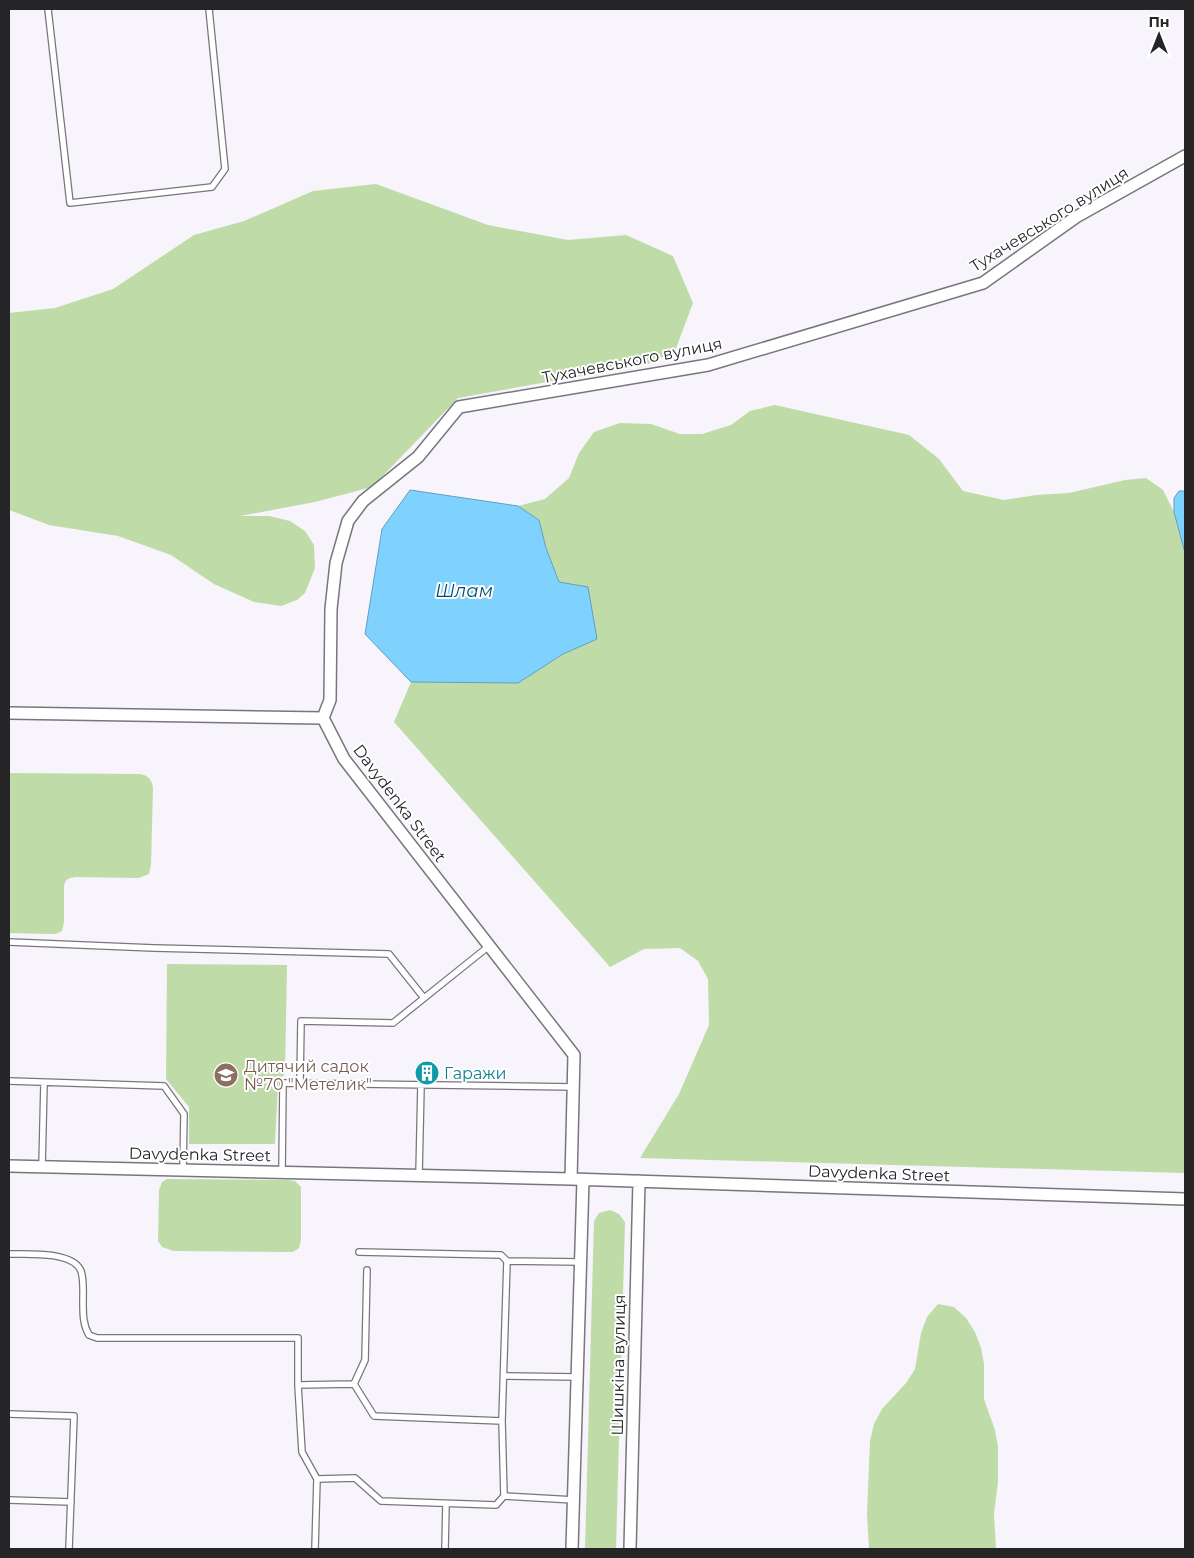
<svg xmlns="http://www.w3.org/2000/svg" width="1194" height="1558" viewBox="0 0 1194 1558" font-family="Montserrat,sans-serif">
<style>
.green{fill:#bfdca8}
.water{fill:#7fd2fe;stroke:#649ebe}
.lines{fill:none;stroke-linecap:round;stroke-linejoin:round}
.service-casing{stroke:#78767c;stroke-width:8}
.minor-casing{stroke:#78767c;stroke-width:14}
.service{stroke:#fff;stroke-width:5.5}
.minor{stroke:#fff;stroke-width:11}
.labels{text-anchor:middle;stroke-width:4;stroke-linejoin:round;paint-order:stroke}
.street-label{font-size:16px;fill:#252427;stroke:#fff}
.education-label{font-size:16px;fill:#785e54;stroke:#fff;text-anchor:start}
.culture-label{font-size:16px;fill:#0d838f;stroke:#fff;text-anchor:start}
.water-label{font-size:18px;font-style:italic;fill:#084e6c;stroke:#fff}
</style>
<rect width="100%" height="100%" fill="#f7f4fb"/>
<!-- green -->
<path class="green" d="M376,184L488,225L568,240L626,235L673,256L693,303L675,351L648,364L458,398L372,487L315,502L240,516H269L290,521L305,531L314,545L315,568L305,593L297,600L281,606L254,602L214,584L171,555L118,536L49,525L9,510V313L55,308L113,289L194,235L244,221L313,191Z
M775,405L909,435L939,459L963,491L1004,500L1036,495L1069,493L1125,480L1146,478L1163,490L1174,512L1185,553V1173L640,1158L679,1094L709,1025L708,979L698,961L680,948L644,949L610,967L394,722L411,682L518,683L563,654L597,639L559,583L546,548L539,520L518,506L545,499L569,478L579,453L594,432L620,423L651,424L680,434H702L731,425L750,411Z
M9,773L140,774C149,776 152,779 153,789L151,864L149,874L139,878L75,877C69,878 65,879 64,886V922L62,931L56,934H51L9,933Z
M167,964L287,965L285,1073L278,1084L275,1144H189V1107L166,1079Z
M167,1179L288,1180L295,1181L301,1187V1240L299,1248L293,1252H288L174,1251L162,1247L158,1241L159,1190L162,1182Z
M610,1210L619,1214L625,1222L616,1549H585L594,1221L599,1213Z
M938,1304L954,1307L966,1318L975,1332L981,1348L984,1364V1399L995,1430L998,1447V1482L994,1514L996,1549H869L867,1513L870,1441L874,1424L882,1409L906,1383L915,1369L921,1333L927,1317Z"/>
<!-- water -->
<path class="water" d="M410,490L518,506L539,520L546,548L559,582L588,587L597,639L563,654L518,683L411,682L365,634L382,529Z
M1179,491H1185V553L1174,512V498Z"/>
<g class="lines">
<defs>
<path id="service" d="M48,9L70,203L212,187L225,169L209,9
M9,942L154,948L389,954L424,998
M9,1081L164,1086L184,1114L183,1170
M300,1083L301,1021L393,1023L489,946
M42,1167L44,1083
M282,1172L283,1083L574,1087
M419,1175L421,1085
M359,1252L501,1255L507,1261L502,1421
M9,1254C27,1254 73,1251 81,1271C84,1280 83,1292 83,1302C83,1314 83,1325 89,1335L97,1338H298V1385L354,1384L374,1416L502,1421L504,1496L574,1500
M507,1261L580,1262
M504,1376L577,1377
M354,1384L365,1360L367,1270
M298,1385L302,1452L317,1479L315,1549
M9,1414L74,1416L69,1549
M317,1479L355,1478L381,1501L496,1505L504,1496
M9,1500L71,1502
M445,1549L446,1504"/>
<path id="minor" d="M9,713L323,718
M323,718L330,700L331,609L336,563L348,521L363,501L418,457L459,407L708,365L983,283L1076,217L1185,156
M323,718L344,759L574,1055L571,1179
M9,1166L571,1179L1185,1199
M572,1549L583,1180
M630,1549L639,1181"/>
</defs>
<!-- service casing -->
<use href="#service" class="service-casing"/>
<!-- minor casing -->
<use href="#minor" class="minor-casing"/>
<!-- service -->
<use href="#service" class="service"/>
<!-- minor -->
<use href="#minor" class="minor"/>
</g>
<!-- icons -->
<defs>
<symbol id="building-disc" viewBox="-11 -11 22 22"><circle r="9.5" fill="#0f9aa8" stroke="#fff"/><path d="M-4-6H4V6H1V3H-1V6H-4ZM-2.5-4.3h1.7v1.8h-1.7ZM.8-4.3h1.7v1.8H.8ZM-2.5-1h1.7V.8h-1.7ZM.8-1h1.7V.8H.8Z" fill="#fff"/></symbol>
<symbol id="school-disc" viewBox="-11 -11 22 22"><circle r="9.5" fill="#8d6e63" stroke="#fff"/><path d="M0-5L7-2L0 1L-7-2ZM-4 1L0 2.5L4 1V4Q0 6-4 4Z" fill="#fff"/></symbol>
</defs>
<g fill-rule="evenodd">
<use href="#building-disc" x="413" y="1059" width="28" height="28"/>
<use href="#school-disc" x="212" y="1061" width="28" height="28"/>
</g>
<g class="labels">
<!-- street labels -->
<g class="street-label">
<text transform="translate(1049 219) rotate(-32)" y="6">Тухачевського вулиця</text>
<text transform="translate(632 360) rotate(-11)" y="6">Тухачевського вулиця</text>
<text transform="translate(400 803) rotate(53)" y="6">Davydenka Street</text>
<text transform="translate(200 1154) rotate(1)" y="6">Davydenka Street</text>
<text transform="translate(879 1173) rotate(2)" y="6">Davydenka Street</text>
<text transform="translate(618 1365) rotate(-89)" y="6">Шишкiна вулиця</text>
</g>
<!-- education labels -->
<g class="education-label">
<text x="244" y="1072">Дитячий садок<tspan x="244" dy="18">№70 "Метелик"</tspan></text>
</g>
<!-- culture labels -->
<g class="culture-label">
<text x="444" y="1079">Гаражи</text>
</g>
<!-- water labels -->
<g class="water-label">
<text x="464" y="597">Шлам</text>
</g>
</g>
<!-- border -->
<rect width="1194" height="1558" fill="none" stroke="#252427" stroke-width="20"/>
<!-- north arrow -->
<g transform="translate(1159 35)" stroke="#ffffff" stroke-width="4" paint-order="stroke">
<path d="M0-4L9 19L0 12L-9 19Z" fill="#252427"/>
<text y="-8" font-size="14" font-weight="bold" text-anchor="middle" fill="#252427">Пн</text>
</g>
</svg>
